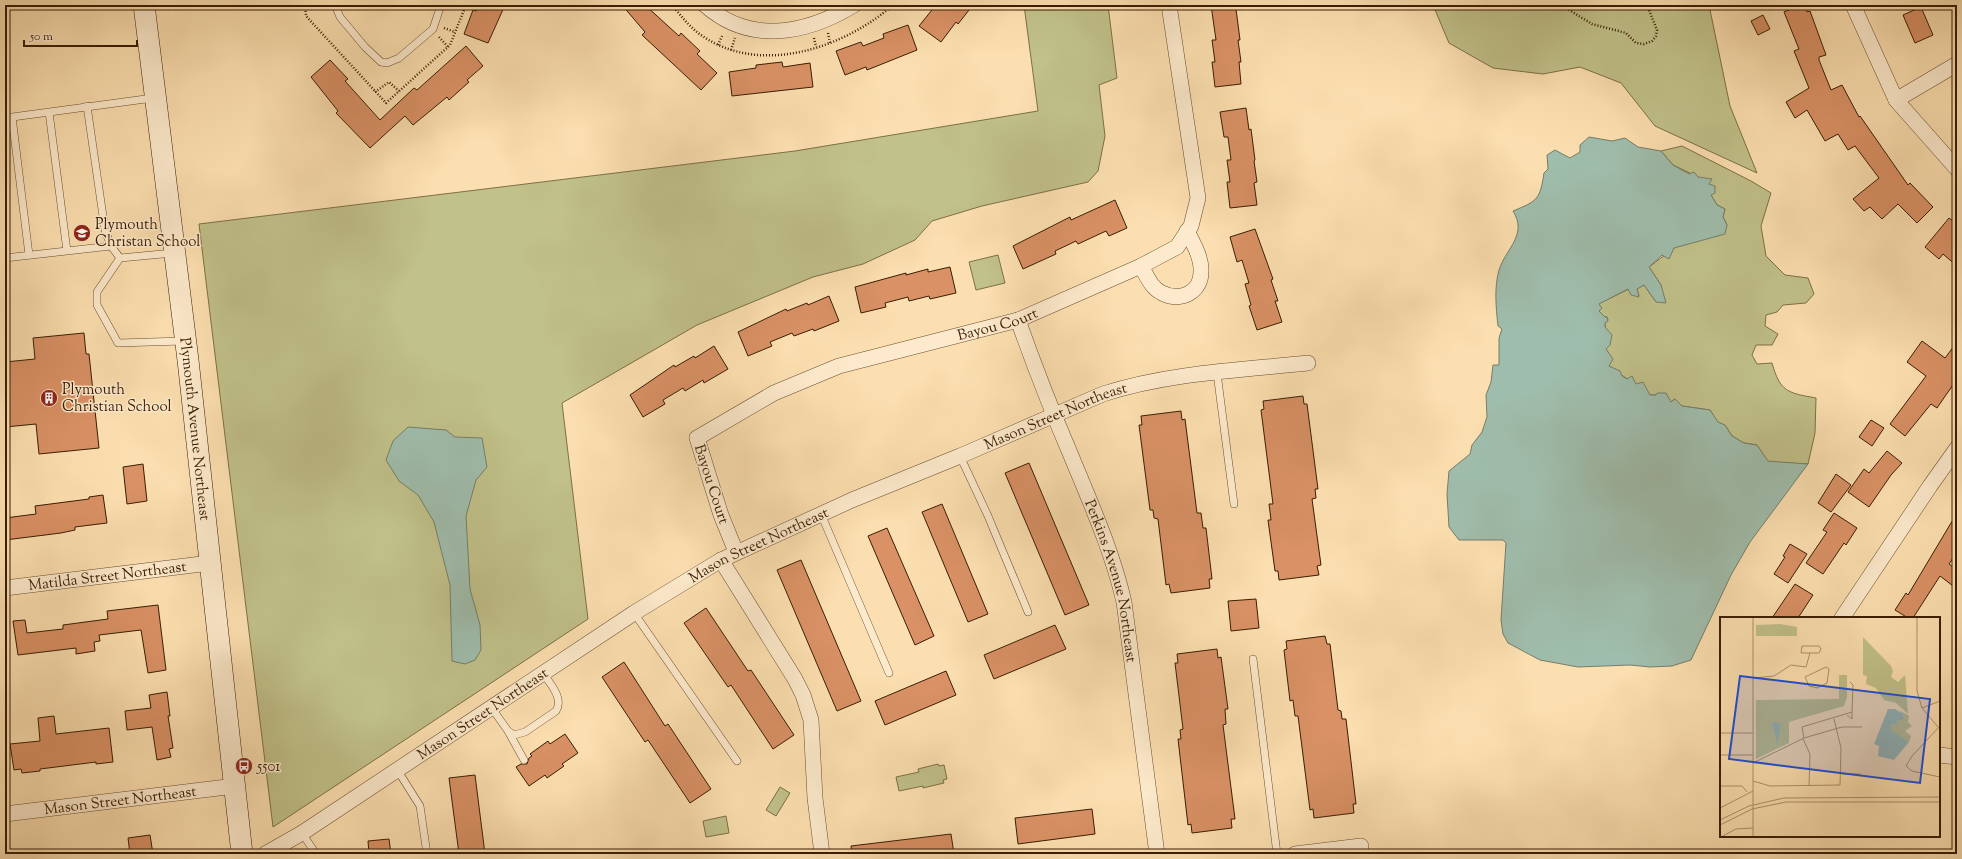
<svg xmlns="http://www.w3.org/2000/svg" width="1962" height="859" viewBox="0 0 1962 859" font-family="'Sorts Mill Goudy',serif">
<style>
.green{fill:#c1c18a;stroke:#7d6f46}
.water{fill:#9fbdac;stroke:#767d68}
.building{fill:#d99165;stroke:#391d03}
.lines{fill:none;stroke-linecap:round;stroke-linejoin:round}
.lane-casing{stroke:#6a4e2e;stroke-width:8}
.street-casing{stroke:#6a4e2e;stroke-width:16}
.secondary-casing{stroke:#391d03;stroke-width:22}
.path{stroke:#391d03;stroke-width:2.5;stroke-dasharray:1 2;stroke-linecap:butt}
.lane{stroke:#fdeacc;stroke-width:7}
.street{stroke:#fdeacc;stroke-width:15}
.secondary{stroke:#fdeacc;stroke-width:21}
.labels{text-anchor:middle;stroke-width:3;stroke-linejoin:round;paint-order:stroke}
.poi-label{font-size:15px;fill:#391d03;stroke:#fdeacc;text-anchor:start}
.street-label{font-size:15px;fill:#391d03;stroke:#fdeacc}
.inset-road{fill:none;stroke:#ae916b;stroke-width:1}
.view{fill:#1d4ed8;fill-opacity:0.15;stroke:#1d4ed8;stroke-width:2}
.inset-edge{fill:none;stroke:#391d03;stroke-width:2}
</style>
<rect width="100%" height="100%" fill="#fcdfb0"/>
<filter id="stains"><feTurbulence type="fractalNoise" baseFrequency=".005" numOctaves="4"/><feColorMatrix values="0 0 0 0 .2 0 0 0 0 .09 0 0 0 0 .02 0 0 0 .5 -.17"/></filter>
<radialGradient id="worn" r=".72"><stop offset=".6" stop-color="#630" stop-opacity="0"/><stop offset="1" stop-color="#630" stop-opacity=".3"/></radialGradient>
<!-- green -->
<path class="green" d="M1024,5H1108L1117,78L1099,85L1105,136L1098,171L1088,182L982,206L932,221L915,240L863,264L813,277L697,325L562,403L588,619L273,827L199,224L795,151L1038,111Z
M1433,5H1709L1730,106L1757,173L1655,126L1621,83L1580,67L1543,74L1493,68L1449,43Z
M1682,146L1751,181L1771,193L1761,226L1766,256L1785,275L1808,278L1814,294L1806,303L1783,305L1777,312L1766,315L1765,326L1778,334L1772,345H1756L1752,355L1757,364L1772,363C1780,392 1788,393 1816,398L1815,433L1808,464L1768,462L1757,445L1744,443L1732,436L1725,425L1718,423L1710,410L1682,406L1675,399L1671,402L1656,395H1650L1609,366V356L1606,349L1609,334L1605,327V323L1608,320L1607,317H1605L1599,311L1598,304L1629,289L1639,296L1637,289L1644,285L1656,302L1661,285L1649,267L1674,248L1727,225L1723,217L1725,209L1717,205L1711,195L1709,184L1698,177L1673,165L1661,151Z
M998,255L1005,283L976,290L969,262Z
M938,764L939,766L944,765L947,779L943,780L944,783L923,788V786L899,791L896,777L919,772L918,769Z
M780,787L790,793L776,816L766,810Z
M726,816L729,833L706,837L703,821Z"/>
<!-- water -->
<path class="water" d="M1589,137L1612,141L1625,138L1638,147L1661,151L1673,165L1689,174L1694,172L1698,177L1712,179L1709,184L1715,186V193L1711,195L1717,205L1725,209L1723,217L1727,225L1725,234L1674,248L1669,259L1662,255L1649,267L1661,285L1666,303L1656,302L1644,285L1637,289L1639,297L1631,295L1628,289L1599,304L1602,308L1599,311L1605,317H1607L1608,321L1605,323V327L1612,335L1610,345L1606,349L1613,359L1609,366L1620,371L1622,376L1627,379L1632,376L1636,384L1643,382L1650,395H1656L1657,393H1666L1671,402L1675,399L1682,406L1710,410L1718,422L1725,425L1732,436L1744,443L1757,445L1768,461L1808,464L1750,542L1731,575L1691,660L1672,666L1650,667L1630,665L1578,667L1540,660L1508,643L1503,634L1501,620L1506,543L1503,540H1459L1449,527L1447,494L1449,471L1470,454L1472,445L1482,432L1487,417L1486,395L1491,382L1493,365H1499V338L1502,329L1498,326C1496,307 1494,288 1499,270C1506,248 1528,235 1513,211C1537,201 1540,200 1544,173L1548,169L1547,155L1555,150L1570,158L1580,152V145Z
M408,427L446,430L455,437L482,438L487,467L476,480L466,516L470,589L480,625L481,650L475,660L465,664L452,661L450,585L434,522L418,495L399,481L386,460L393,441Z"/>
<!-- building -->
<path class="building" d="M478,5H505L488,43L464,34L473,10L476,11Z
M622,5H645L679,36L681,33L700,51L697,54L717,73L701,90L642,35L645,32Z
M936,5H973L958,24L956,22L941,42L919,26Z
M1211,5H1233L1234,9H1236L1240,40H1238L1241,62H1239L1241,84L1215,87L1212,62H1215L1212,40H1216Z
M1800,5H1805L1807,12L1810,11L1826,55L1819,57V60L1831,90L1842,85L1859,117L1860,116L1908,185L1910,183L1933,207L1917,223L1898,204L1882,219L1870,207L1864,211L1853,199L1879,178L1855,146L1848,150L1838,134L1825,141L1807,110L1795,118L1786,102L1809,88L1794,51L1799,49L1784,12Z
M1921,7L1933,35L1915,43L1903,15Z
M1763,15L1770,29L1758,35L1751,21Z
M908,25L917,50L867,70L866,67L845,75L836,51L861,42L863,46L884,38L883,34Z
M466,46L483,66L467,80L469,82L449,100L447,97L413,125L405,116L370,148L336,113L338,111L311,77L330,60L348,79L345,81L380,120L414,88L417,90Z
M782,62L783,67L810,63L813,87L732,96L729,72L756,68V65Z
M1246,108L1249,130L1251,129L1255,160L1254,161L1257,182L1254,183L1257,205L1230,208L1227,182H1230L1227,160H1231L1228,137H1224L1220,112Z
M1115,200L1127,228L1109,236L1106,231L1078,244L1076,241L1055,251L1056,254L1023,269L1013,246L1070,217L1071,220Z
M1949,218L1957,224V266L1943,254L1939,259L1925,247Z
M1255,229L1273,279L1271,280L1278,301H1275L1282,322L1257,330L1249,306L1251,305L1245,284L1249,283L1242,260L1237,262L1230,237Z
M950,267L956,293L930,299L929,296L909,301L908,297L885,303L886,307L861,313L855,287L906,273V275L928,269V272Z
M829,296L839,321L814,331L813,329L794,336L792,333L770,342L772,346L748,356L738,332L786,309L787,311L807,303L808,305Z
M84,333L86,354H89L99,448L39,454L36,424L5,427V362L35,359L33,338Z
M1922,341L1945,358L1957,342V379L1937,408L1931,404L1905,436L1890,424L1926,376L1907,362Z
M714,346L728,369L704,383L703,380L685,391L683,388L663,400L665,404L643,417L630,395L674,365L675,367L694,356L695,358Z
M1303,396L1304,404H1307L1318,489H1315L1316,498L1312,499L1321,565L1317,566L1319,575L1279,580L1278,571H1275L1268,520H1271L1269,504H1273L1261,410L1264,409L1263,401Z
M1181,411L1182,420L1185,419L1197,513H1201L1203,528H1206L1212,579H1209L1210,588L1171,593L1169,584L1166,585L1158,519L1154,518L1153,510H1150L1139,425H1142L1141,416Z
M1871,420L1884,428L1872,446L1859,437Z
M1887,451L1902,463L1891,475L1869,507L1848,492L1864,469L1869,473Z
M1029,463L1089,605L1065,615L1005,473Z
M143,464L147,501L127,504L123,467Z
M1836,474L1851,485L1831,512L1818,503Z
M103,495L107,523L75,527V530L61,533L5,540V518L36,514L35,506L89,499V497Z
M942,504L988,614L968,622L922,512Z
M1834,513L1857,528L1846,545L1844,543L1823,574L1806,563L1827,532L1823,530Z
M1957,513V552L1949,564L1957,570V589L1940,576L1913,618H1908L1895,610L1906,593L1908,595Z
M887,528L934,636L915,645L868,536Z
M1790,544L1807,554L1788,583L1774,574L1785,557L1783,556Z
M801,560L861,701L837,711L777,570Z
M1795,584L1813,595L1798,618H1772Z
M1256,599L1259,628L1231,631L1228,601Z
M158,605L166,670L148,673L141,630L99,635L100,641L94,642L95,651L76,654V648L18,655L13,621L25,620L27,633L63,629V625L108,619L107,611Z
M706,608L748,671L751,670L794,735L773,749L731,685L728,687L684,623Z
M1055,625L1066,649L994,679L984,655Z
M1325,636L1327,644H1330L1338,710L1341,711L1342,719H1346L1356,804H1353L1354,813L1314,818L1313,809L1310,810L1298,716H1295L1293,700L1290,701L1284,650L1287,649L1286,641Z
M1217,649L1218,658L1221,657L1228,709H1225L1226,724L1223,725L1235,819H1231L1232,828L1192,833L1191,824L1188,825L1178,739H1181L1180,730L1183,729L1175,663H1178L1177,654Z
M624,662L665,726L668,724L711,789L690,803L648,740L645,742L602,677Z
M946,671L956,695L885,725L875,701Z
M167,692L170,716H168L173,748L169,749L171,757L157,760L152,727L127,730L125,711L151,708L149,695Z
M54,716L56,734L109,728L113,762L96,764V762L40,769V771L22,773L21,769L14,770L10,744L40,741L38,718Z
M565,734L578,753L562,764L564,766L547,778L545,775L529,786L516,767L521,764H527L529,758L532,756L530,754L548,741L550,744Z
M475,775L485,854H459L449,778Z
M1092,809L1095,834L1018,844L1015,818Z
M951,834L954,854H852L851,846Z
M150,835L153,854H130L128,838Z
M389,839L391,854H369L368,841Z"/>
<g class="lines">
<defs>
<path id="lane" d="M335,5L340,17L365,47L381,62L387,63L399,58L433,29L441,5
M87,106L105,230L111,246L120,258
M49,112L67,251
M12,117L29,255
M5,118L153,98
M173,253L120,258L97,292V305L118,343L183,341
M5,258L111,246
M1217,373L1234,504
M960,456L988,516L1028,612
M821,514L889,673
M634,613L737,761
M1253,659L1277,854
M491,707L508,731L514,735L525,732L556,711C564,698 550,684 543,673
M508,731L524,760
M398,771L420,806L427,854
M302,833L316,854"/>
<g id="street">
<path d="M705,5C750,45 806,34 854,5"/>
<path d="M1853,5L1896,100L1957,169"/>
<path d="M1896,100L1957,64"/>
<path d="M1141,266C1147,276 1151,288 1162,293C1180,302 1201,293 1201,272C1202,258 1193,243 1187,231"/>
<path id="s1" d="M1018,320C1034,365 1051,409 1070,453C1090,502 1112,550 1124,602L1157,854"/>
<path id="s2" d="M736,552L721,515L697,438L774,393L839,366L1018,320L1141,266L1177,247L1191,226L1198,198L1169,5"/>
<path d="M721,560L795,679L803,695L811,720L815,798L822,854"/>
<path id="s3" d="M5,588L210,563"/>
<path d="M1842,618L1930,486L1957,448"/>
<path d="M1939,755L1957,757"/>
<path id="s4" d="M5,814L235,786"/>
<path id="s5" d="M265,854L302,833L634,613L721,560L852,500L960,456L1103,394C1168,373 1240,370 1308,363"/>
<path d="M1295,854L1361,846"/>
</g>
<g id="secondary">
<path id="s6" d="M144,5L188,360L242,854"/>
</g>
</defs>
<!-- lane casing -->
<use href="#lane" class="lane-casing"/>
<!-- street casing -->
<use href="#street" class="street-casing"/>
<!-- secondary casing -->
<use href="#secondary" class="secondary-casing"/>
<!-- path -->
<path class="path" d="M305,5L306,16L386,103L450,45L466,5
M672,5C682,17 691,29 704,37C763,76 845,47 893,5
M1561,5L1592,24L1626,33L1636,43L1644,44L1652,41L1656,36L1657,30L1647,5
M168,9L203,5
M444,28L455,32
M828,33L830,43
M439,37L448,47
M814,38L816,47
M718,45L723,34
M731,50L735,38
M375,92L389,82L399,91"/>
<!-- lane -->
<use href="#lane" class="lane"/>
<!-- street -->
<use href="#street" class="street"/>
<!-- secondary -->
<use href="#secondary" class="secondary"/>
</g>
<!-- icons -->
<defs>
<symbol id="school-disc" viewBox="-11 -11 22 22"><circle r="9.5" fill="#8f2418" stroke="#fdeacc"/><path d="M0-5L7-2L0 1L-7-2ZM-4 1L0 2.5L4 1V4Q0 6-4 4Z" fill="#fff"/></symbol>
<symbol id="building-disc" viewBox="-11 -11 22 22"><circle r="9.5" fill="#8f2418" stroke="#fdeacc"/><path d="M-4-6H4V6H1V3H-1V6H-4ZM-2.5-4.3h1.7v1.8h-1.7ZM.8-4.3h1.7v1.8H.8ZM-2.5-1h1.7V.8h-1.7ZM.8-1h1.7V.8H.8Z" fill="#fff"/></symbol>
<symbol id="bus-disc" viewBox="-11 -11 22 22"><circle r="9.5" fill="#8f2418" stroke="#fdeacc"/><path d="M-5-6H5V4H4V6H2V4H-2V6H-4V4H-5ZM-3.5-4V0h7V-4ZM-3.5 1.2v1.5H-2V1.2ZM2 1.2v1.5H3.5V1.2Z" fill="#fff"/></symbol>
</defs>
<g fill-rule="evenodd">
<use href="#school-disc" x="72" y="223" width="20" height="20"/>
<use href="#building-disc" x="39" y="388" width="20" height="20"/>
<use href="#bus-disc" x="234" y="756" width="20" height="20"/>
</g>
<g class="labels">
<!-- poi labels -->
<g class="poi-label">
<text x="95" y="229">Plymouth<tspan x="95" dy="17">Christan School</tspan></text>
<text x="62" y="394">Plymouth<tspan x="62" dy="17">Christian School</tspan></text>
<text x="257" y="771">5501</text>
</g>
<!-- street labels -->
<g class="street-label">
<text dy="5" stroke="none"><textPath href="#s2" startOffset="444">Bayou Court</textPath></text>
<text dy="5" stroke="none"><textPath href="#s5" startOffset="907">Mason Street Northeast</textPath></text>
<text dy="5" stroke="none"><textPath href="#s6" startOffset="427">Plymouth Avenue Northeast</textPath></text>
<text transform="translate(712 484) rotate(72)" y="5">Bayou Court</text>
<text dy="5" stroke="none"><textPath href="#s5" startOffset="583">Mason Street Northeast</textPath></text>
<text dy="5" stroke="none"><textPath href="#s3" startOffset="103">Matilda Street Northeast</textPath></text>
<text dy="5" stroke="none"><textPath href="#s1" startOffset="278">Perkins Avenue Northeast</textPath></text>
<text dy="5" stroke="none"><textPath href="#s5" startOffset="259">Mason Street Northeast</textPath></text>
<text dy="5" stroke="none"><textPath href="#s4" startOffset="116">Mason Street Northeast</textPath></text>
</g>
</g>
<!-- overview -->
<g transform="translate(1720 617)">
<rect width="220" height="220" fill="#fcdfb0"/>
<path d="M60,7L77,10V19H36V8ZM143,20L171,49L173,54L171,60L178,65L185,58L188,97L176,86L164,83L156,71L146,67L147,59L143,58ZM119,58H127V80L124,89L69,105V126L36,142V83L119,82ZM179,93L189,99L188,105L192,109L185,114L191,119L189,125L171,114V107L184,99Z" fill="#c1c18a"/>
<path d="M168,92H175L183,97L184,102L176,104L178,108L171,107V113L189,125L174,143L158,139L159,129L154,127ZM54,105L61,107L57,129L55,115L52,108Z" fill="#9fbdac"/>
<path class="inset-road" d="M33,0V220M197,0V74L202,91L218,110M82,29H99L101,32L99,36H81ZM86,50L90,36M106,50L109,52L107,66L97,71L89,69L85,60ZM33,61L54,59L71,48L86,50M202,91L220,84M127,98L132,102V95M220,109L192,139L186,149L192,154L220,160M0,116H33M84,121L82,110L132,95L133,68L130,65M83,122L90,137L89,169M0,138H33M33,146L84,121L122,110H142M122,157H141M33,164L50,169L120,168L121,131L114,102M0,169H22L27,175M0,191L33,174M0,203L29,189L64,181L220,180M0,208L32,192L66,185H220M1,220L16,212L33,211M135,220H191"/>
<path class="view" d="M20,59L210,82L200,166L9,142Z"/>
<rect width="220" height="220" class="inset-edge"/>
</g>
<!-- margin -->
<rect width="1962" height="859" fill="none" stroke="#fcdfb0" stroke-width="20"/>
<rect x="6" y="6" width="1950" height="847" fill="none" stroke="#391d03" stroke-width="2"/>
<rect x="10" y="10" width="1942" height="839" fill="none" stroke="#391d03"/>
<!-- scale -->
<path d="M24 40v6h113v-6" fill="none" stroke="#391d03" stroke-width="2"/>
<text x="30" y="40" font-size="12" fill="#391d03" stroke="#fdeacc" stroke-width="3" paint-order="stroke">50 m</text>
<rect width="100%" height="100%" filter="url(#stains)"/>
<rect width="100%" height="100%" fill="url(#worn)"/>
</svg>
